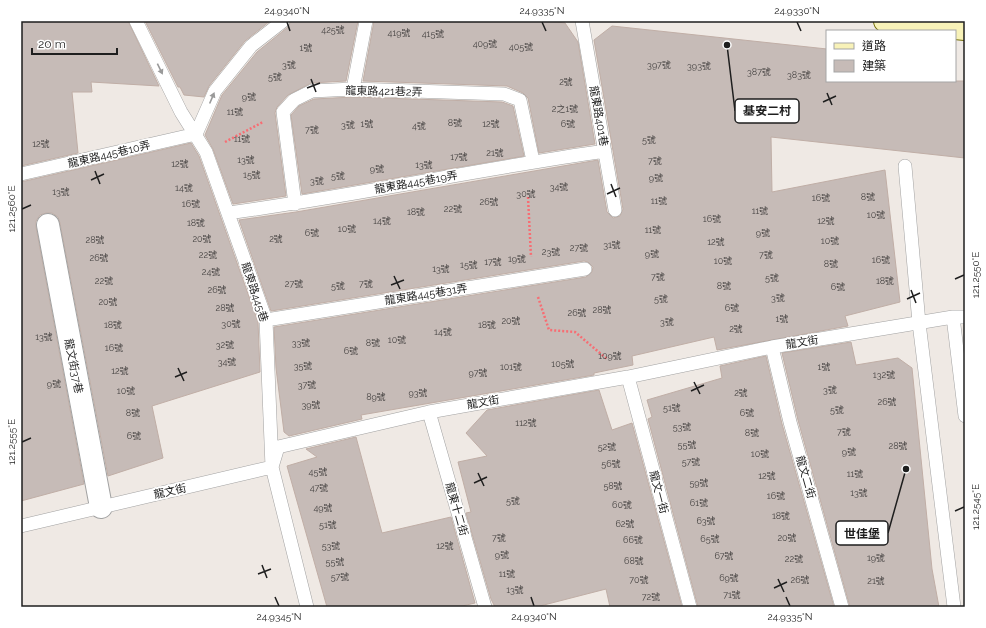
<svg xmlns="http://www.w3.org/2000/svg" width="986" height="628" viewBox="0 0 986 628" font-family="Raleway,'Noto Sans TC',sans-serif">
<style>
.building{fill:#c6bbb7;stroke:#c0aea6}
.lines{fill:none;stroke-linecap:round;stroke-linejoin:round}
.lane-casing{stroke:#a2a2a2;stroke-width:14}
.street-casing{stroke:#a2a2a2;stroke-width:24}
.secondary-casing{stroke:#726e07;stroke-width:24}
.path{stroke:#f76d73;stroke-width:2.5;stroke-dasharray:2 2;stroke-linecap:butt}
.lane{stroke:#fff;stroke-width:13}
.street{stroke:#fff;stroke-width:22}
.secondary{stroke:#f8f2b8;stroke-width:22}
.oneway{fill:#9a9a9a}
.ticks{fill:none;stroke:#1e1e1e;stroke-width:1.5}
.labels{text-anchor:middle;stroke-width:3.5;stroke-linejoin:round;paint-order:stroke}
.number-label{font-size:9px;fill:#484544}
.street-label{font-size:11px;fill:#1e1e1e;stroke:#fff}
.leader{fill:none;stroke:#1e1e1e;stroke-width:1.5}
.callout-dot{fill:#1e1e1e;stroke:#fff;stroke-width:1.5}
.callout{fill:#fff;stroke:#1e1e1e;stroke-width:1.5}
.callout-label{font-size:12px;text-anchor:middle;font-weight:bold;fill:#1e1e1e}
.neatline{fill:none;stroke:#1e1e1e;stroke-width:1.5}
.ticks-label{font-size:10px;text-anchor:middle;fill:#1e1e1e}
</style>
<rect width="100%" height="100%" fill="#efe9e4"/>
<!-- building -->
<path class="building" d="M21,21H128L159,86L91,82L92,92H72L78,153L21,166Z
M145,21H270L245,41L209,86L204,97L184,95L180,87H178Z
M291,21H358L346,81L311,83L288,95L277,107L275,113L286,196L233,204L213,149L205,135L222,95L257,52L288,27Z
M374,21H546L565,23L578,42L595,144L539,153L528,98L523,93L507,86L363,81Z
M612,26L827,49V81H965V158L771,137L772,192L885,170L900,302L845,316L848,326L717,350L714,337L632,356L633,365L594,373V375L361,415L362,419L289,436L284,432L276,368L274,327L586,277L592,272L593,267L588,262L584,261L271,311L239,220L296,212L598,160L607,212L613,218L620,216L623,209L594,40Z
M353,97L502,102L513,106L524,156L302,194L291,115L299,106L314,99Z
M191,143L199,156L258,322L260,372L152,406L163,458L108,476L60,223L58,217L52,213H46L40,215L36,221V227L84,484L21,501V182Z
M851,342L856,365L898,358L912,368L932,569L939,607H850L798,420L782,353Z
M766,356L782,424L834,607H698L648,419L652,417L647,400L722,378L720,366Z
M599,390L612,430L632,423L682,607H610L606,589L536,607H495L491,599L466,513L471,512L458,462L487,456L466,433L487,410Z
M356,437L382,533L451,517L475,603L458,607H327L287,466L317,457L306,449Z"/>
<g class="lines">
<defs>
<path id="lane" d="M136,21L181,112L206,152L266,320L272,467L307,607
M582,21L615,210
M353,89L366,21
M196,134L215,91L251,46L283,21
M905,166L919,323L954,607
M21,174L196,134
M295,204L283,112L294,100L312,91L353,89L504,94L520,100L533,161
M228,213C354,196 479,169 605,151
M953,317L965,416
M266,320L585,269
M772,347L790,422L842,607
M628,377L690,607
M429,412L485,607
M21,526L272,467L278,447L429,412L628,377L772,347L953,317H965"/>
<path id="street" d="M48,225L101,507"/>
<path id="secondary" d="M885,21L965,29"/>
</defs>
<!-- lane casing -->
<use href="#lane" class="lane-casing"/>
<!-- street casing -->
<use href="#street" class="street-casing"/>
<!-- secondary casing -->
<use href="#secondary" class="secondary-casing"/>
<!-- path -->
<path class="path" d="M225,142L263,122
M528,197L531,257
M538,297L549,330L575,332L607,359"/>
<!-- lane -->
<use href="#lane" class="lane"/>
<!-- street -->
<use href="#street" class="street"/>
<!-- secondary -->
<use href="#secondary" class="secondary"/>
</g>
<!-- one-way arrows -->
<defs><path id="oneway-solid" d="M-6-.8H1V-3.2L6.5 0L1 3.2V.8H-6Z"/></defs>
<g class="oneway">
<use href="#oneway-solid" transform="translate(160 69) rotate(64)"/>
<use href="#oneway-solid" transform="translate(212 98) rotate(-67)"/>
</g>
<!-- ticks -->
<path class="ticks" d="M287,22L290,31M542,22L546,31M797,22L801,31M311,79L316,92M307,88L320,83M827,93L832,105M823,102L836,96M95,171L100,184M91,180L104,174M611,184L616,197M607,194L620,188M22,209L31,205M394,276L400,289M955,279L964,275M391,285L404,280M911,290L916,303M907,299L920,293M178,368L184,381M175,377L187,372M694,382L700,394M691,391L704,385M22,442L31,438M478,473L484,486M474,483L487,477M955,511L964,507M262,565L267,578M258,574L271,569M778,579L784,592M774,588L787,582M275,597L279,606M531,597L534,606M786,597L790,606"/>
<g class="labels">
<!-- number labels -->
<g class="number-label">
<text x="333" y="33">425號</text>
<text x="399" y="36">419號</text>
<text x="433" y="37">415號</text>
<text x="485" y="47">409號</text>
<text x="521" y="50">405號</text>
<text x="306" y="51">1號</text>
<text x="289" y="68">3號</text>
<text x="659" y="68">397號</text>
<text x="699" y="69">393號</text>
<text x="759" y="75">387號</text>
<text x="799" y="78">383號</text>
<text x="275" y="80">5號</text>
<text x="566" y="85">2號</text>
<text x="249" y="100">9號</text>
<text x="565" y="112">2之1號</text>
<text x="235" y="115">11號</text>
<text x="455" y="126">8號</text>
<text x="367" y="127">1號</text>
<text x="491" y="127">12號</text>
<text x="568" y="127">6號</text>
<text x="348" y="128">3號</text>
<text x="419" y="129">4號</text>
<text x="312" y="133">7號</text>
<text x="242" y="142">11號</text>
<text x="649" y="143">5號</text>
<text x="41" y="147">12號</text>
<text x="495" y="156">21號</text>
<text x="459" y="160">17號</text>
<text x="246" y="163">13號</text>
<text x="655" y="164">7號</text>
<text x="180" y="167">12號</text>
<text x="424" y="168">13號</text>
<text x="377" y="172">9號</text>
<text x="252" y="178">15號</text>
<text x="338" y="179">5號</text>
<text x="656" y="181">9號</text>
<text x="317" y="184">3號</text>
<text x="559" y="190">34號</text>
<text x="184" y="191">14號</text>
<text x="61" y="195">13號</text>
<text x="526" y="197">30號</text>
<text x="868" y="200">8號</text>
<text x="821" y="201">16號</text>
<text x="659" y="204">11號</text>
<text x="489" y="205">26號</text>
<text x="191" y="207">16號</text>
<text x="453" y="212">22號</text>
<text x="760" y="214">11號</text>
<text x="416" y="215">18號</text>
<text x="876" y="218">10號</text>
<text x="712" y="222">16號</text>
<text x="382" y="224">14號</text>
<text x="826" y="224">12號</text>
<text x="196" y="226">18號</text>
<text x="347" y="232">10號</text>
<text x="653" y="233">11號</text>
<text x="312" y="236">6號</text>
<text x="763" y="236">9號</text>
<text x="202" y="242">20號</text>
<text x="276" y="242">2號</text>
<text x="95" y="243">28號</text>
<text x="830" y="244">10號</text>
<text x="716" y="245">12號</text>
<text x="612" y="248">31號</text>
<text x="579" y="251">27號</text>
<text x="551" y="255">23號</text>
<text x="652" y="257">9號</text>
<text x="208" y="258">22號</text>
<text x="766" y="258">7號</text>
<text x="99" y="261">26號</text>
<text x="517" y="262">19號</text>
<text x="881" y="263">16號</text>
<text x="723" y="264">10號</text>
<text x="493" y="265">17號</text>
<text x="831" y="267">8號</text>
<text x="469" y="268">15號</text>
<text x="441" y="272">13號</text>
<text x="211" y="275">24號</text>
<text x="658" y="280">7號</text>
<text x="772" y="281">5號</text>
<text x="104" y="284">22號</text>
<text x="885" y="284">18號</text>
<text x="294" y="287">27號</text>
<text x="366" y="287">7號</text>
<text x="338" y="289">5號</text>
<text x="724" y="289">8號</text>
<text x="838" y="290">6號</text>
<text x="217" y="293">26號</text>
<text x="778" y="301">3號</text>
<text x="661" y="302">5號</text>
<text x="108" y="305">20號</text>
<text x="225" y="311">28號</text>
<text x="732" y="311">6號</text>
<text x="602" y="313">28號</text>
<text x="577" y="316">26號</text>
<text x="782" y="322">1號</text>
<text x="511" y="324">20號</text>
<text x="667" y="325">3號</text>
<text x="231" y="327">30號</text>
<text x="113" y="328">18號</text>
<text x="487" y="328">18號</text>
<text x="736" y="332">2號</text>
<text x="443" y="335">14號</text>
<text x="44" y="340">13號</text>
<text x="397" y="343">10號</text>
<text x="301" y="346">33號</text>
<text x="373" y="346">8號</text>
<text x="225" y="348">32號</text>
<text x="114" y="351">16號</text>
<text x="351" y="354">6號</text>
<text x="610" y="359">109號</text>
<text x="227" y="365">34號</text>
<text x="563" y="367">105號</text>
<text x="303" y="369">35號</text>
<text x="511" y="370">101號</text>
<text x="824" y="370">1號</text>
<text x="120" y="374">12號</text>
<text x="478" y="376">97號</text>
<text x="884" y="378">132號</text>
<text x="54" y="387">9號</text>
<text x="307" y="388">37號</text>
<text x="830" y="393">3號</text>
<text x="126" y="394">10號</text>
<text x="418" y="396">93號</text>
<text x="741" y="396">2號</text>
<text x="376" y="400">89號</text>
<text x="887" y="405">26號</text>
<text x="311" y="408">39號</text>
<text x="672" y="411">51號</text>
<text x="837" y="413">5號</text>
<text x="133" y="416">8號</text>
<text x="747" y="416">6號</text>
<text x="526" y="426">112號</text>
<text x="682" y="430">53號</text>
<text x="844" y="435">7號</text>
<text x="752" y="436">8號</text>
<text x="134" y="439">6號</text>
<text x="687" y="448">55號</text>
<text x="898" y="449">28號</text>
<text x="607" y="450">52號</text>
<text x="849" y="455">9號</text>
<text x="760" y="457">10號</text>
<text x="691" y="465">57號</text>
<text x="611" y="467">56號</text>
<text x="318" y="475">45號</text>
<text x="855" y="477">11號</text>
<text x="767" y="479">12號</text>
<text x="699" y="486">59號</text>
<text x="613" y="489">58號</text>
<text x="319" y="491">47號</text>
<text x="859" y="496">13號</text>
<text x="776" y="499">16號</text>
<text x="513" y="504">5號</text>
<text x="699" y="506">61號</text>
<text x="622" y="508">60號</text>
<text x="323" y="511">49號</text>
<text x="781" y="519">18號</text>
<text x="706" y="524">63號</text>
<text x="625" y="527">62號</text>
<text x="328" y="528">51號</text>
<text x="499" y="541">7號</text>
<text x="787" y="541">20號</text>
<text x="710" y="542">65號</text>
<text x="633" y="543">66號</text>
<text x="331" y="549">53號</text>
<text x="445" y="549">12號</text>
<text x="502" y="558">9號</text>
<text x="724" y="559">67號</text>
<text x="876" y="561">19號</text>
<text x="794" y="562">22號</text>
<text x="634" y="564">68號</text>
<text x="335" y="565">55號</text>
<text x="507" y="577">11號</text>
<text x="340" y="580">57號</text>
<text x="729" y="581">69號</text>
<text x="639" y="583">70號</text>
<text x="800" y="583">26號</text>
<text x="876" y="584">21號</text>
<text x="515" y="593">13號</text>
<text x="732" y="598">71號</text>
<text x="651" y="600">72號</text>
</g>
<!-- street labels -->
<g class="street-label">
<text transform="translate(384 91) rotate(1)" y="4">龍東路421巷2弄</text>
<text transform="translate(599 116) rotate(80)" y="4">龍東路401巷</text>
<text transform="translate(109 154) rotate(-13)" y="4">龍東路445巷10弄</text>
<text transform="translate(416 182) rotate(-10)" y="4">龍東路445巷19弄</text>
<text transform="translate(255 292) rotate(72)" y="4">龍東路445巷</text>
<text transform="translate(426 294) rotate(-9)" y="4">龍東路445巷31弄</text>
<text transform="translate(802 342) rotate(-9)" y="4">龍文街</text>
<text transform="translate(74 366) rotate(79)" y="4">龍文街37巷</text>
<text transform="translate(483 402) rotate(-10)" y="4">龍文街</text>
<text transform="translate(806 477) rotate(74)" y="4">龍文二街</text>
<text transform="translate(170 491) rotate(-13)" y="4">龍文街</text>
<text transform="translate(659 492) rotate(75)" y="4">龍文一街</text>
<text transform="translate(457 509) rotate(74)" y="4">龍東十二街</text>
</g>
</g>
<!-- callouts -->
<path class="leader" d="M727 45L735 111M906 469L888 533"/>
<g class="callout-dot">
<circle cx="727" cy="45" r="4"/>
<circle cx="906" cy="469" r="4"/>
</g>
<g class="callout">
<rect x="735" y="99" width="64" height="24" rx="4"/>
<rect x="836" y="521" width="52" height="24" rx="4"/>
</g>
<g class="callout-label">
<text x="767" y="115">基安二村</text>
<text x="862" y="538">世佳堡</text>
</g>
<!-- border -->
<rect width="986" height="628" fill="none" stroke="#ffffff" stroke-width="44"/>
<!-- legend -->
<rect x="826" y="30" width="130" height="52" fill="#ffffff" stroke="#a5a5a5"/>
<rect x="834" y="43" width="20" height="6" fill="#f8f2b8" stroke="#a5a5a5"/>
<text x="862" y="50" font-size="12" fill="#1e1e1e">道路</text>
<rect x="834" y="60" width="20" height="12" fill="#c6bbb7" stroke="#a5a5a5"/>
<text x="862" y="70" font-size="12" fill="#1e1e1e">建築</text>
<!-- scale -->
<path d="M32 48v6h85v-6" fill="none" stroke="#1e1e1e" stroke-width="2"/>
<text x="38" y="48" font-size="12" fill="#1e1e1e" stroke="#ffffff" stroke-width="3" paint-order="stroke">20 m</text>
<rect x="22" y="22" width="942" height="584" class="neatline"/>
<g class="ticks-label">
<text x="287" y="14">24.9340°N</text>
<text x="542" y="14">24.9335°N</text>
<text x="797" y="14">24.9330°N</text>
<text transform="translate(11 209) rotate(-90)" y="4">121.2560°E</text>
<text transform="translate(975 275) rotate(-90)" y="4">121.2550°E</text>
<text transform="translate(11 442) rotate(-90)" y="4">121.2555°E</text>
<text transform="translate(975 507) rotate(-90)" y="4">121.2545°E</text>
<text x="279" y="620">24.9345°N</text>
<text x="534" y="620">24.9340°N</text>
<text x="790" y="620">24.9335°N</text>
</g>
</svg>
